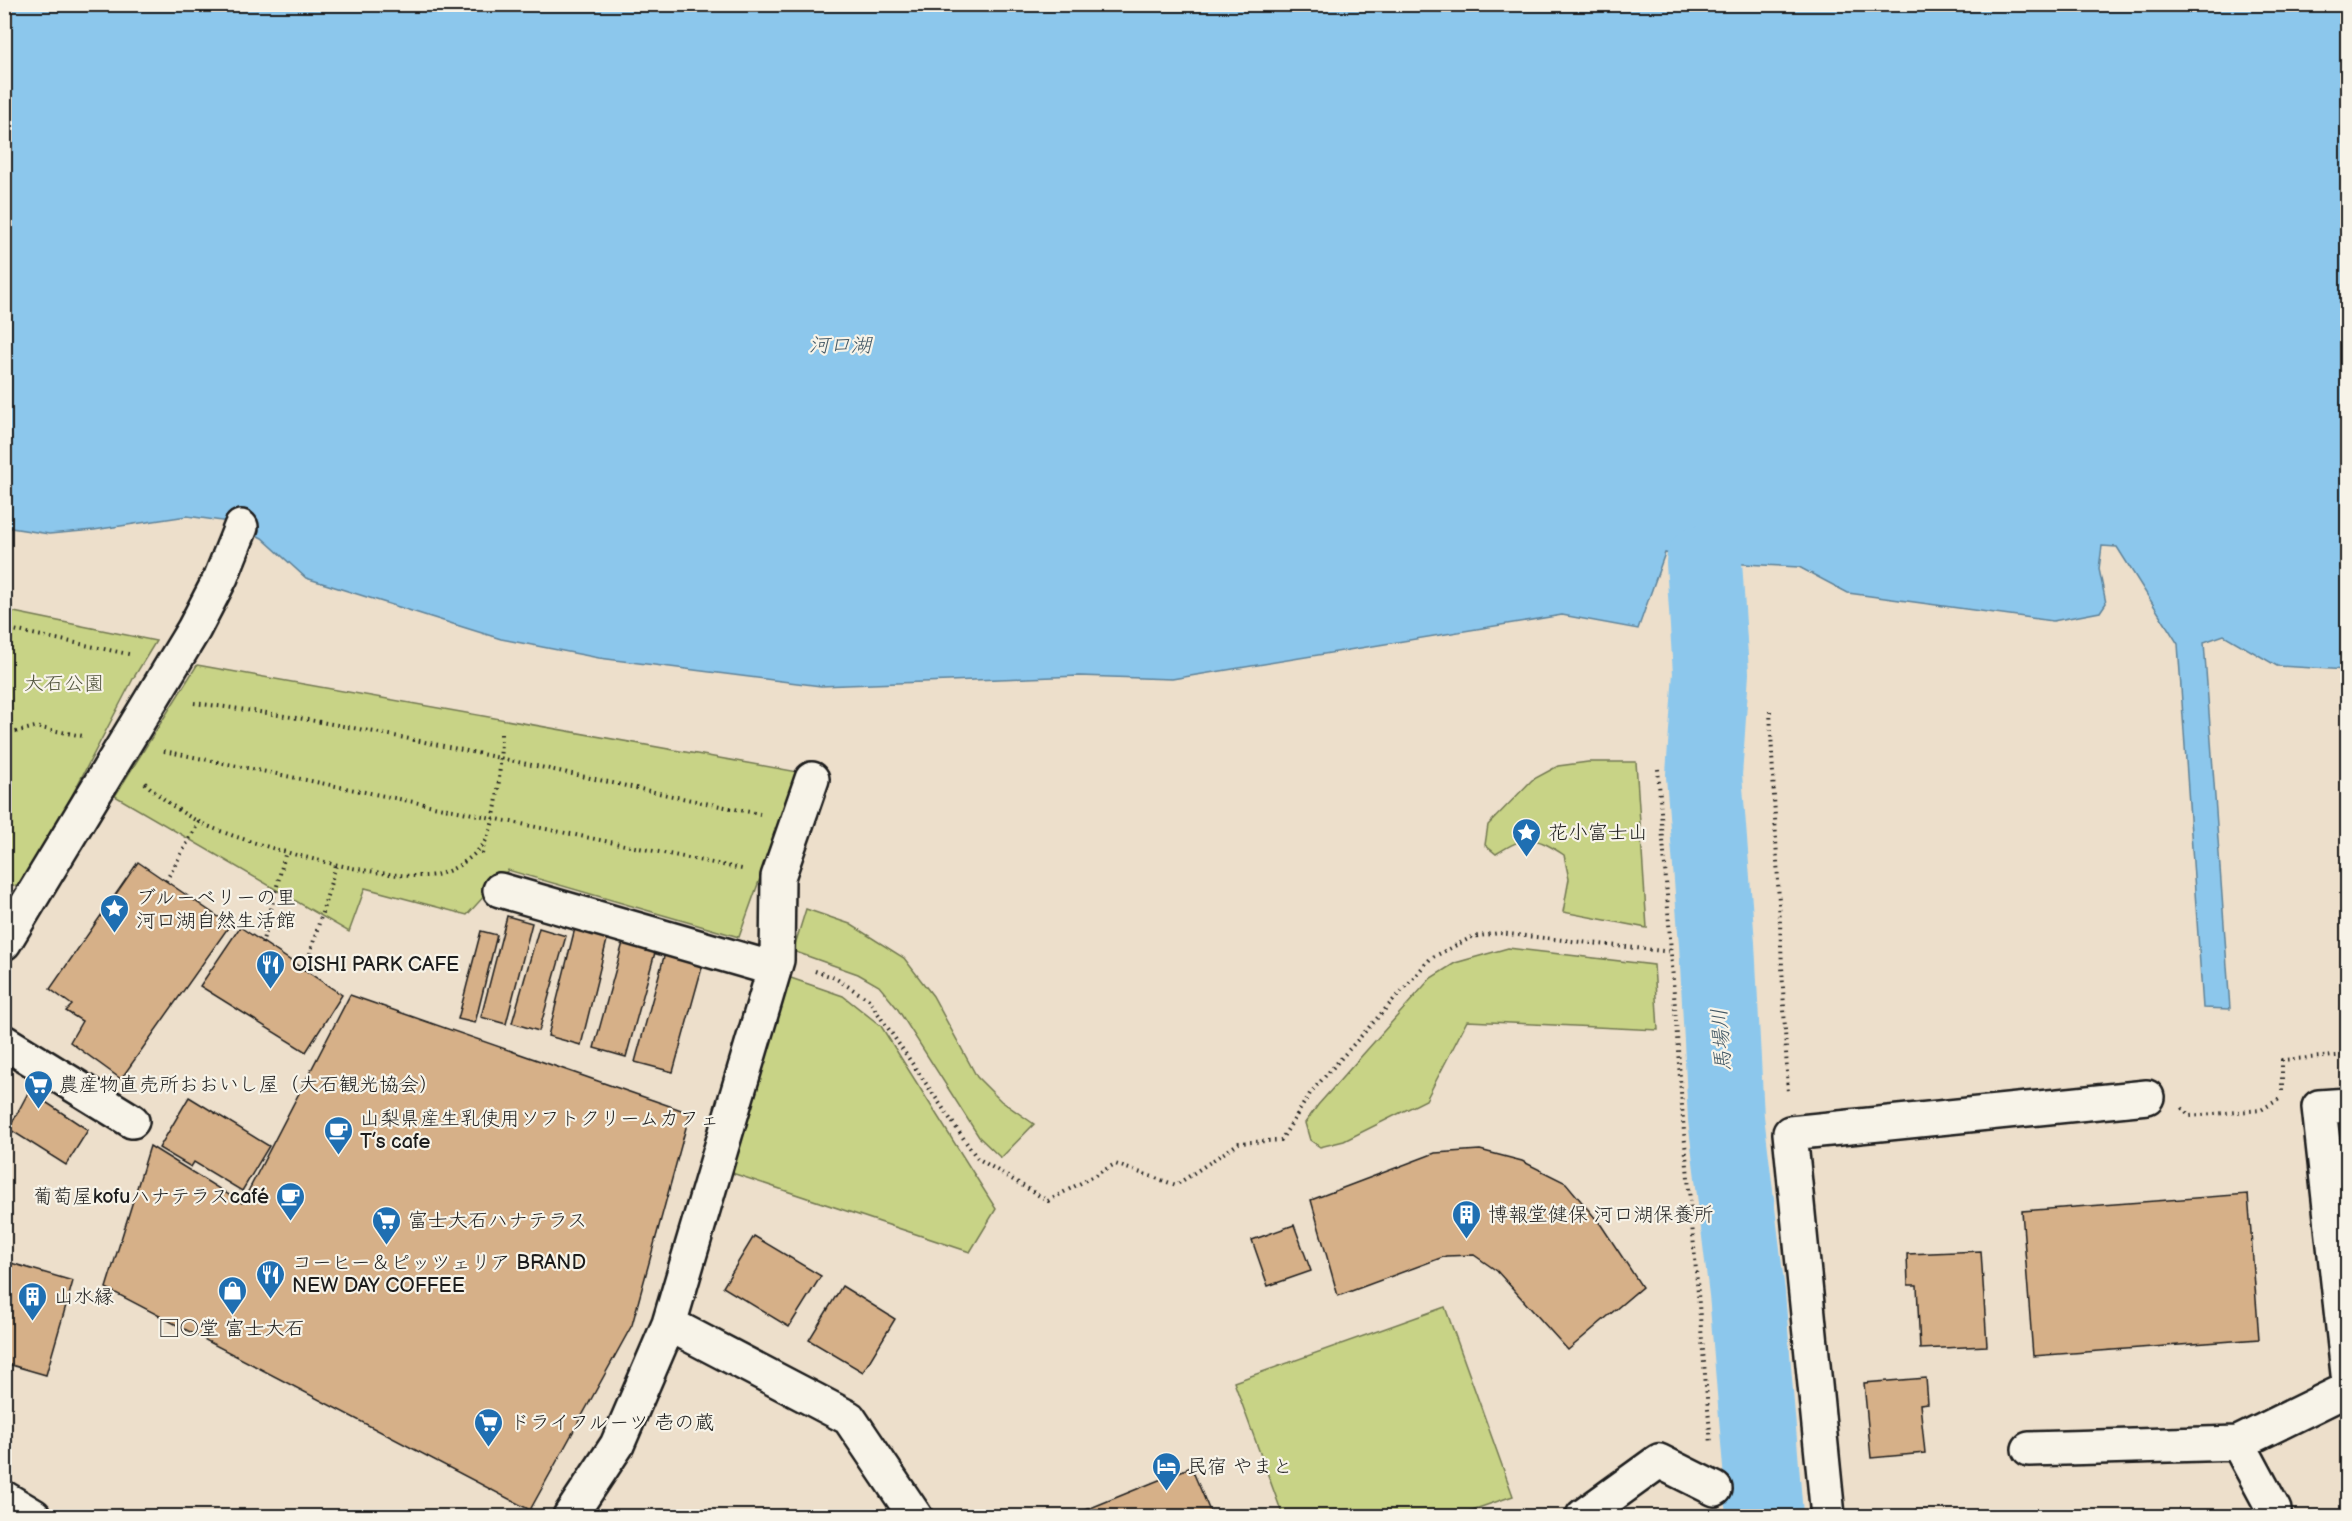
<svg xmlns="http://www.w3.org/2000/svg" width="2352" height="1521" viewBox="0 0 2352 1521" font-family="'Balsamiq Sans','Klee One',sans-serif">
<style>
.green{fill:#c8d386;stroke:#727851;stroke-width:1.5}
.water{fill:#8cc7ec;stroke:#5f8399;stroke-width:1.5}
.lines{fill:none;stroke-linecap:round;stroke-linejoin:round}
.river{stroke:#8cc7ec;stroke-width:76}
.building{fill:#d6b088;stroke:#1c1c1c;stroke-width:1.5}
.minor-casing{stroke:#1c1c1c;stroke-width:38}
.major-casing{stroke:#1c1c1c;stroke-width:38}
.path{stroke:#1c1c1c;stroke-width:4;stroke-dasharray:1.5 4.5;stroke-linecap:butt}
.minor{stroke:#f7f3e8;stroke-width:33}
.major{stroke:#f7f3e8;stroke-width:33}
.labels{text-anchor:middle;stroke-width:4.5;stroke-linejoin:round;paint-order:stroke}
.park-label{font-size:20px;fill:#50533c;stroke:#f7f3e8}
.poi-label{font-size:20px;fill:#1c1c1c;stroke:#f7f3e8;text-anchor:start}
.water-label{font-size:21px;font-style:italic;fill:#435865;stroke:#f7f3e8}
</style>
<rect width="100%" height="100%" fill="#eddfcb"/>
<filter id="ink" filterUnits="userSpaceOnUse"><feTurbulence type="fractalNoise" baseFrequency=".0167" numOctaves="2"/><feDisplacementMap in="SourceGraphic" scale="12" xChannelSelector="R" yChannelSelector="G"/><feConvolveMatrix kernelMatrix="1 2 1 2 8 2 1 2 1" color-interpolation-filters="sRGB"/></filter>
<g filter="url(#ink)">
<!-- green -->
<path class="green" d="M4,610L156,641L134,677L23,889L5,882Z
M197,665L798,772L739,937L508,870L467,915L365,888L349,932L115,796Z
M1588,762H1636L1647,928L1563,912L1569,879L1564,855C1534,835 1526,835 1496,854L1485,845L1488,825L1532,780L1558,766Z
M806,909L850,924L904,958L933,996L977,1077L1001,1101L1034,1124L1001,1158L979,1137L897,1008L879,986L858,974L793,951Z
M1508,948L1654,965L1658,1030L1467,1021L1426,1100L1344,1141L1320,1147L1310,1140L1305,1123L1318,1105L1431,978L1455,963Z
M785,976L843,996L881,1026L996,1209L970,1252L729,1172Z
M1445,1307L1513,1496L1455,1516H1283L1234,1382Z"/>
<!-- water -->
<path class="water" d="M4,5H2347V670L2277,666L2224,635L2204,642L2230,1009L2203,1008L2178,644L2117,547L2102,546L2099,569L2106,603L2100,612L2053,621L1848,593L1799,567L1704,562L1665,553L1638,629L1562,615L1172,679L1079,676L821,686L599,658L501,639L306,578L262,538L229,522L187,516L94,530L49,534L5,527Z"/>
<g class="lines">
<!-- river -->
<path class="river" d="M1704,562L1711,673L1704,775L1717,944L1726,1118L1747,1293L1765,1516"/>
</g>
<!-- building -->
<path class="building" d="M138,862L230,925L121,1079L70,1042L82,1021L66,1011L72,1005L50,989Z
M507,916L532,923L506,1024L481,1017Z
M576,924L609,932L581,1045L548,1036Z
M240,927L342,995L306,1052L200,986Z
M539,928L566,936L539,1031L512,1023Z
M481,931L497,935L475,1023L458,1019Z
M624,939L656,949L626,1057L594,1048Z
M665,953L703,964L673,1072L635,1062Z
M350,995L690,1113L632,1325L530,1510L106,1288L150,1146L242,1203Z
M29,1091L88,1130L66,1165L9,1129Z
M189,1097L269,1146L242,1191L194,1162L191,1167L159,1148Z
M1480,1150L1522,1161L1566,1183L1601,1225L1642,1287L1568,1350L1497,1271L1474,1255L1446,1256L1338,1296L1311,1200L1435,1153Z
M2248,1194L2259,1339L2033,1356L2022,1211Z
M1294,1225L1311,1271L1268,1286L1252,1240Z
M754,1236L821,1276L789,1327L723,1287Z
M1981,1251L1987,1346L1920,1349L1917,1285H1908L1907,1254Z
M4,1261L73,1281L46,1375L4,1363Z
M842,1286L895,1319L863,1372L809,1340Z
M1926,1378L1928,1403L1920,1404L1925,1453L1871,1458L1864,1383Z
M1191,1467L1212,1516H1071Z"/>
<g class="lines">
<defs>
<path id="minor" d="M500,890L774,969
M4,943L194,629L221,577L241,527
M4,1042L132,1121
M2348,1105L2319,1107L2348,1374
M669,1324L849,1418L915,1516
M2238,1443L2348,1389
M2029,1449L2238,1443L2274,1510V1516
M570,1516L617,1445L669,1324L777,960L778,877L812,779
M1583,1516L1659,1461L1715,1489
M1828,1516L1790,1133L2147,1097"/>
<path id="major" d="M4,1498L34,1516"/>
</defs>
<!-- minor casing -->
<use href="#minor" class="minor-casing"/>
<!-- major casing -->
<use href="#major" class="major-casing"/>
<!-- path -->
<path class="path" d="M4,628L133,655
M194,703C385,726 571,777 760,814
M1770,711L1788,1094
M4,735L35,727L83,736
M164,751L742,869
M1658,769L1683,1120L1711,1444
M145,783C161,798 181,813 201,823C246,844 394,886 440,874C456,869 472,858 482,846C499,827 501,756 501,730
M482,854L484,844
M166,881L199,822
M262,944L286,851
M305,971L336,865
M815,971L835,978L868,999L977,1158L1048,1201L1115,1164L1176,1185L1239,1143L1281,1140L1311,1092L1431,958L1472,937L1499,933L1672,952
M2282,1091V1060L2348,1055
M2182,1108L2189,1116L2261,1110L2281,1098"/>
<!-- minor -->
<use href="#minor" class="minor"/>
<!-- major -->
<use href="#major" class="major"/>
</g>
</g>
<!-- icons -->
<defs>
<symbol id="sight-pin" viewBox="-11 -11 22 30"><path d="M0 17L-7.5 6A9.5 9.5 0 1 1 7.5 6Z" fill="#1f6fb2" stroke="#f7f3e8"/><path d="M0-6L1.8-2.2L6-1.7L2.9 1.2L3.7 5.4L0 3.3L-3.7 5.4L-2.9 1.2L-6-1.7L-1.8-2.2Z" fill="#fff"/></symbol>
<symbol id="restaurant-pin" viewBox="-11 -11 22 30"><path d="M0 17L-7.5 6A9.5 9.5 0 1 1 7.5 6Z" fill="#1f6fb2" stroke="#f7f3e8"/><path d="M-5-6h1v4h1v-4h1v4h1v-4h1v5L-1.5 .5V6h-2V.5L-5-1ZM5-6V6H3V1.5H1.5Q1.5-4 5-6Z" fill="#fff"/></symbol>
<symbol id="supermarket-pin" viewBox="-11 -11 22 30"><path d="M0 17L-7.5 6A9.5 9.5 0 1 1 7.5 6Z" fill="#1f6fb2" stroke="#f7f3e8"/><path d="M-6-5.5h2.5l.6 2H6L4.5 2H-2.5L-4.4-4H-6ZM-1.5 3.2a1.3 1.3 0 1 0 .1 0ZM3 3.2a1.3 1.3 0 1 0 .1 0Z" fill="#fff"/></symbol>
<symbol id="cafe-pin" viewBox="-11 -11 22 30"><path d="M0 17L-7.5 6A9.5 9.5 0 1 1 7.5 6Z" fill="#1f6fb2" stroke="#f7f3e8"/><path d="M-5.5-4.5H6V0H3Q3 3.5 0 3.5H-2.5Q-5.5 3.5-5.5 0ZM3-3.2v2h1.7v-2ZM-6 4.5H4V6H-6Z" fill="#fff"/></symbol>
<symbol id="building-pin" viewBox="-11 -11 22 30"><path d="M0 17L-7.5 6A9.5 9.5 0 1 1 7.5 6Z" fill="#1f6fb2" stroke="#f7f3e8"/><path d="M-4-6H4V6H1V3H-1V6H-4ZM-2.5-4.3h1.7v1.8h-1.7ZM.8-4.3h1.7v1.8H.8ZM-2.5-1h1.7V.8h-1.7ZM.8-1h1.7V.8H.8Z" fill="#fff"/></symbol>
<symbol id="shop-pin" viewBox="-11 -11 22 30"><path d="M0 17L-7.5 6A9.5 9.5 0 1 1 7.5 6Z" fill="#1f6fb2" stroke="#f7f3e8"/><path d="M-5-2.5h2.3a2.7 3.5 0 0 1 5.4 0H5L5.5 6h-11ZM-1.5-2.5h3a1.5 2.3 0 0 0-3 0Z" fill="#fff"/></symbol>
<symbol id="hotel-pin" viewBox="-11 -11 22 30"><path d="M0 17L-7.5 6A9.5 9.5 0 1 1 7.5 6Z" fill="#1f6fb2" stroke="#f7f3e8"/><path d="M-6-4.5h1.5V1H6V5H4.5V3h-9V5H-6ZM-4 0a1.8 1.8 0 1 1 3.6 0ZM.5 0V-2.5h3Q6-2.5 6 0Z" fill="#fff"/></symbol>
</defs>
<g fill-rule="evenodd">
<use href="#sight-pin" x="1510" y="816" width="33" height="45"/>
<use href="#sight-pin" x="98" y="892" width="33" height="45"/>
<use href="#restaurant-pin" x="254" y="948" width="33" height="45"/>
<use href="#supermarket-pin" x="22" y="1068" width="33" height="45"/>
<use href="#cafe-pin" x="322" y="1114" width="33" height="45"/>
<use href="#cafe-pin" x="274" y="1180" width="33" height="45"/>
<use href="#building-pin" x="1450" y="1198" width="33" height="45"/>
<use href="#supermarket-pin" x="370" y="1204" width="33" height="45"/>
<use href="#restaurant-pin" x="254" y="1258" width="33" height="45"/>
<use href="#shop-pin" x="216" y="1274" width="33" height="45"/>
<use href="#building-pin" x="16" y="1280" width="33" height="45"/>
<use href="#supermarket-pin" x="472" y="1406" width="33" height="45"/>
<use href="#hotel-pin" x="1150" y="1450" width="33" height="45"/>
</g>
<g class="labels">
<!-- park labels -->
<g class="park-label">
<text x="64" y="690">大石公園</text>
</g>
<!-- poi labels -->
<g class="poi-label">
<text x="1548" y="839">花小富士山</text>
<text x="136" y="904">ブルーベリーの里<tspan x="136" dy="23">河口湖自然生活館</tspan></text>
<text x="292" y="971">OISHI PARK CAFE</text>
<text x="59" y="1091">農産物直売所おおいし屋（大石観光協会）</text>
<text x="360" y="1125">山梨県産生乳使用ソフトクリームカフェ<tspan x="360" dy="23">T’s cafe</tspan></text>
<text x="269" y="1203" text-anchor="end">葡萄屋kofuハナテラスcafé</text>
<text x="1488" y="1221">博報堂健保 河口湖保養所</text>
<text x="408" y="1227">富士大石ハナテラス</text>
<text x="292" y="1269">コーヒー＆ピッツェリア BRAND<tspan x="292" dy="23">NEW DAY COFFEE</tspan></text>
<text x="54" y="1303">山水縁</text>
<text x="232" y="1335" text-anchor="middle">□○堂 富士大石</text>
<text x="510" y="1429">ドライフルーツ 壱の蔵</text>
<text x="1187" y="1473">民宿 やまと</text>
</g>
<!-- water labels -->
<g class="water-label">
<text x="840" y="352">河口湖</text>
<text transform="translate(1721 1040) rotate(-94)" y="7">馬場川</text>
</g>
</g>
<!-- margin -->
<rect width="2352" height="1521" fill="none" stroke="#f7f3e8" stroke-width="24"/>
<rect x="12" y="12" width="2328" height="1497" fill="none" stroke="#1c1c1c" stroke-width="2" filter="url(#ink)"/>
</svg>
